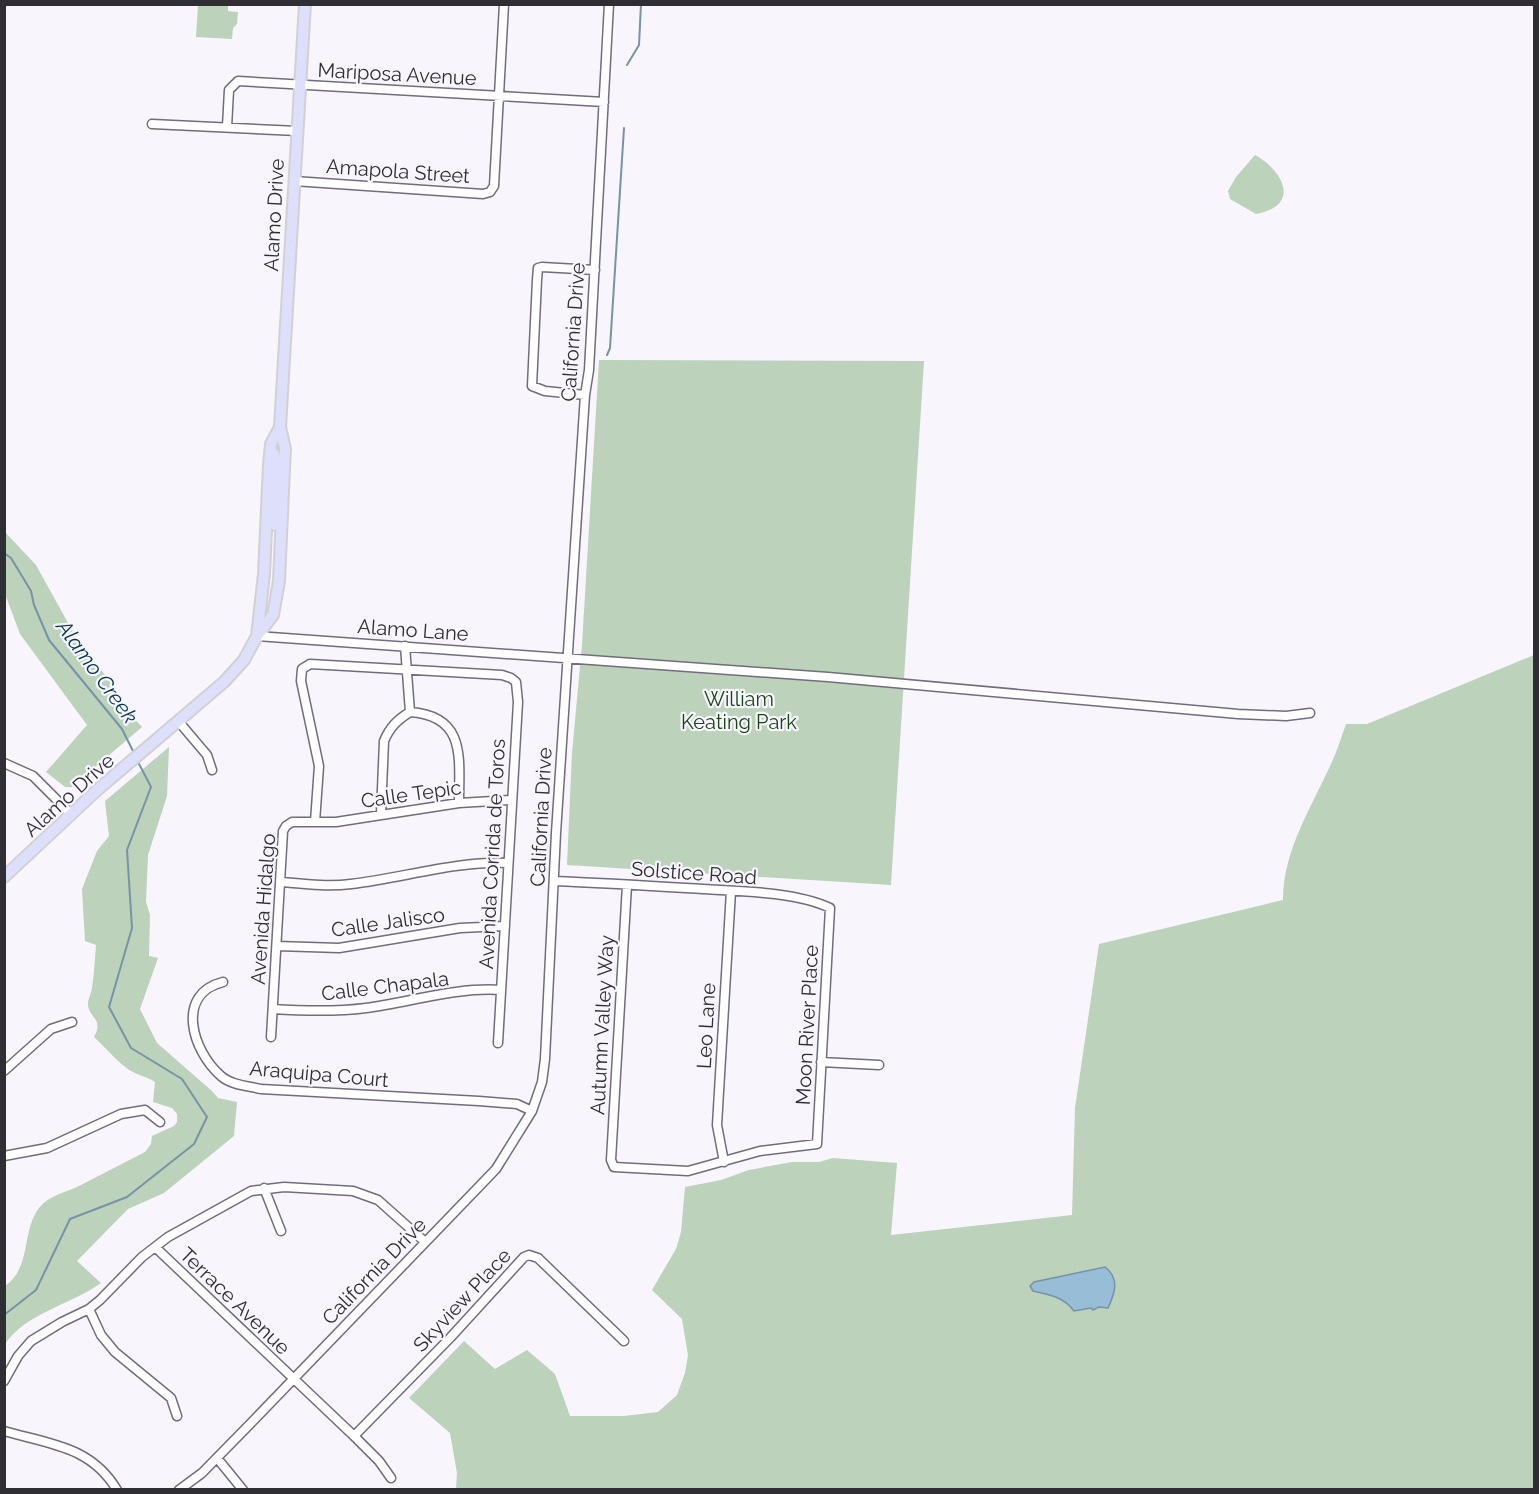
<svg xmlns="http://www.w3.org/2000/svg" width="1539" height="1494" viewBox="0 0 1539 1494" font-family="Raleway,sans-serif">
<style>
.green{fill:#bcd2bb}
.water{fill:#97bdd7;stroke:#7892a6;stroke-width:1.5}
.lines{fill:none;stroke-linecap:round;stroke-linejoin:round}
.stream{stroke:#7892a6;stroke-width:2}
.minor-casing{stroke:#726c7c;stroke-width:11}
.major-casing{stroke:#d1d1d3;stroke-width:14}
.minor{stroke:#fff;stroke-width:8}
.major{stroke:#dddffb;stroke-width:10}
.labels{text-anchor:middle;stroke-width:4.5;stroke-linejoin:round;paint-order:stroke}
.street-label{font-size:20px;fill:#302e35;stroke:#f8f5fd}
.park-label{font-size:20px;fill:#184419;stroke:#f8f5fd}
.water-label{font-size:21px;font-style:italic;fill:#033751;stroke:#f8f5fd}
</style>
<rect width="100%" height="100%" fill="#f8f5fd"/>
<!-- green -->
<path class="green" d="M198,5H228V11L238,12L237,24L233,28L232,39L196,37Z
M1255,155C1284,171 1301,206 1256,214L1230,199L1228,191L1236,177Z
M599,360L924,361L891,885L567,865L572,753L582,645Z
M4,531L36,565L78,641L110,681L131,715L142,727L72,787H65L46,772L87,725L20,634L5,594Z
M1534,655V1489H456L457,1473L450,1433L409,1398L464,1341L495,1369L527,1350L555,1374L570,1416H624L658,1412L677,1395L685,1373L688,1355L682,1319L652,1290L676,1249L681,1232L685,1187L721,1180L749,1170L792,1162H819L833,1158L897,1163L891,1235L1072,1215L1075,1108L1099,944L1283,900C1283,851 1311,808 1331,764C1337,751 1341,738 1346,724H1367Z
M169,747L167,796L148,855L146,902L150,915L149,956L158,958L140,1009L157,1043L212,1091L218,1098L237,1102L234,1136L164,1193L128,1209L77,1261L101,1283C70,1305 26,1313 5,1344V1286C32,1267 21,1232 39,1208C49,1195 65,1193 79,1186C101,1175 123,1163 145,1152L151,1144L152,1136L174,1126L177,1122V1114L172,1108L153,1102L155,1082C148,1077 140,1076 133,1072C122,1067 105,1047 94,1037C105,1018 87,1018 88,1002C89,998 91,993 92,988C94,974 95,959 96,945L85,941L82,889L97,851L109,836L105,801Z"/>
<!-- water -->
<path class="water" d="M1105,1267C1120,1279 1115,1293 1108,1308L1099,1307L1093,1310L1091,1308L1074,1311C1064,1297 1048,1294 1033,1291L1030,1286L1034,1282Z"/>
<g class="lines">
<!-- stream -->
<path class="stream" d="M627,65L639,45L641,4
M607,355L610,348L624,128
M4,553L11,558L31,591L34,605L49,640L122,729L135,755
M4,1315L36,1290L70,1219L127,1197L194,1144L207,1117L182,1079L131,1048L109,1007L132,928L127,850L151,787L137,760"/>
<defs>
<path id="minor" d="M152,124L297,131
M227,127L229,90L238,81L604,102
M294,181L483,194L490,192L494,186L504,4
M585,395L545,391L532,386L537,280L538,268L542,267L595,270
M257,636L828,677L1238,714L1286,716L1310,713
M405,646L410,712
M179,722L207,755L212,770
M4,763L33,776L72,815
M381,813L384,741C390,727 397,720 410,712C467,716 459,759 459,803
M315,822L319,766L301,681L302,669L310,664L502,675L511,678L516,682L518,702L498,1043
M554,881C604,883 653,886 703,889C740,891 797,892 830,908L817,1144L760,1151L688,1171L614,1167L611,1160L627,885
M281,882C304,884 328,887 351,884C403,878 454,861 508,863
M277,946L339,948L460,928L505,926
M223,982C175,994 192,1051 221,1076C231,1085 248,1086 261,1089L479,1101L517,1104L532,1111
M273,1009C304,1011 335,1012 366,1008C411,1002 456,987 501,990
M271,1037L283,831L286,826L292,822H336L459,803L512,800
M821,1062L879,1065
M4,1071L51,1029L72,1022
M4,1156L47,1148L121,1114L145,1110L160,1122
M724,1162L717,1125L731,891
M264,1188L281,1231
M155,1247L354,1436L379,1461L391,1478
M89,1309L101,1335L115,1352L171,1398L177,1416
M4,1381L18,1356L31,1341L62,1322L89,1309L100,1300L142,1257L168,1237L251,1191L284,1187L353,1191L378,1200L424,1241
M4,1431C49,1444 91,1446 117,1490
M354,1436L450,1338L524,1257L529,1255L538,1258L624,1341
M217,1458L243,1490
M179,1490L202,1473L253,1421L496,1169L532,1111L542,1082L545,1059L556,833L585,395L589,370L609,4"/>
<path id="major" d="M274,454L276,465L275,525
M257,636L264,574L269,465L271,444L280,427
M4,877L96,791L224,682L244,660L257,636L273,615L279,581L284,469L285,449L280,427L305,4"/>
</defs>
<!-- minor casing -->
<use href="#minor" class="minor-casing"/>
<!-- major casing -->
<use href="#major" class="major-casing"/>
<!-- minor -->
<use href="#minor" class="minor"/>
<!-- major -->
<use href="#major" class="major"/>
</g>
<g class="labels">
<!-- street labels -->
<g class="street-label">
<text transform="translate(397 74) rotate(3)" y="7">Mariposa Avenue</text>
<text transform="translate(398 171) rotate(4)" y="7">Amapola Street</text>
<text transform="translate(274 215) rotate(-87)" y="7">Alamo Drive</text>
<text transform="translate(573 332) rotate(-86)" y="7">California Drive</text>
<text transform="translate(413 630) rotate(4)" y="7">Alamo Lane</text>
<text transform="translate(411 794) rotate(-8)" y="7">Calle Tepic</text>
<text transform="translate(69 795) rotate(-42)" y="7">Alamo Drive</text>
<text transform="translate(541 817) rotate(-87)" y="7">California Drive</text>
<text transform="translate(492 854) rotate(-87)" y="7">Avenida Corrida de Toros</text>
<text transform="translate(694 873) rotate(4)" y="7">Solstice Road</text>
<text transform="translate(263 909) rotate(-86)" y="7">Avenida Hidalgo</text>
<text transform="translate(388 922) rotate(-8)" y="7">Calle Jalisco</text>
<text transform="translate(385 986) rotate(-7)" y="7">Calle Chapala</text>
<text transform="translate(602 1025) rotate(-87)" y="7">Autumn Valley Way</text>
<text transform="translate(807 1025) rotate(-87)" y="7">Moon River Place</text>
<text transform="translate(706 1026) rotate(-87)" y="7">Leo Lane</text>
<text transform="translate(319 1074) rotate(5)" y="7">Araquipa Court</text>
<text transform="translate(374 1271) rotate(-46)" y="7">California Drive</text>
<text transform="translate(462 1300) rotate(-47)" y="7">Skyview Place</text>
<text transform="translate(235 1301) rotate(44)" y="7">Terrace Avenue</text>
</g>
<!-- park labels -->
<g class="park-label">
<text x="739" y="706">William<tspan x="739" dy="23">Keating Park</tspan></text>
</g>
<!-- water labels -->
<g class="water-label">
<text transform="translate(97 672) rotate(54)" y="7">Alamo Creek</text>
</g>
</g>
<!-- border -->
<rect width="1539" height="1494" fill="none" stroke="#302e35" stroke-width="12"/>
</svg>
